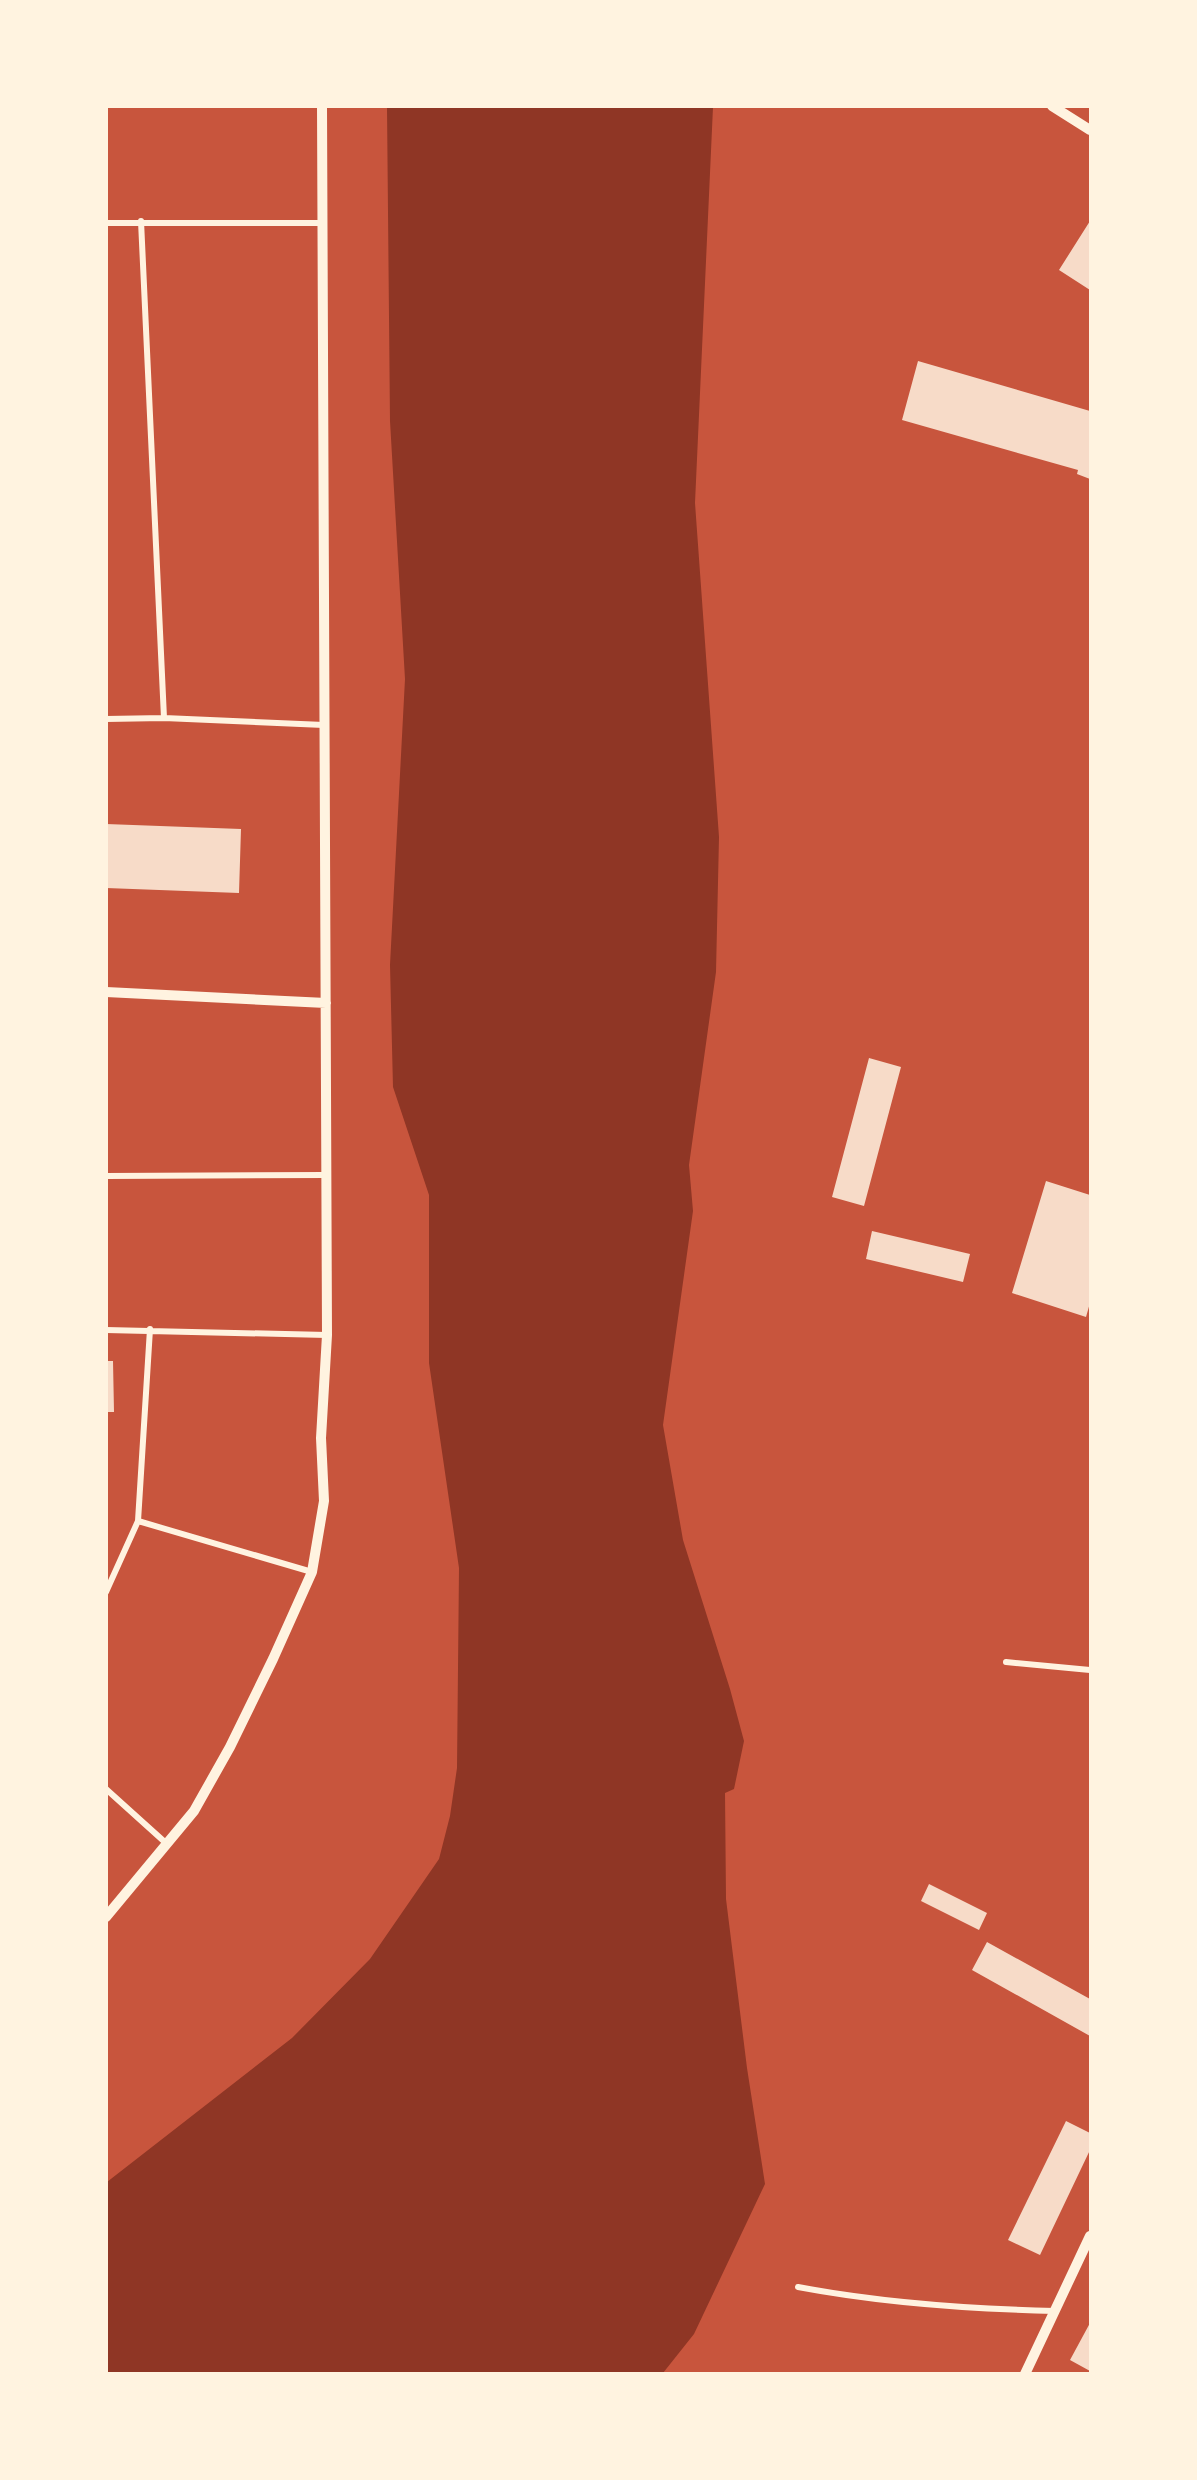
<svg xmlns="http://www.w3.org/2000/svg" width="1197" height="2480" viewBox="0 0 1197 2480" font-family="Montserrat,sans-serif">
<style>
.water{fill:#8f3625}
.building{fill:#f7dbc8}
.lines{fill:none;stroke-linecap:round;stroke-linejoin:round}
.minor{stroke:#fff3e0;stroke-width:6}
.tertiary{stroke:#fff3e0;stroke-width:10}
</style>
<rect width="100%" height="100%" fill="#c8553d"/>
<!-- water -->
<path class="water" d="M387,107H713L695,503L719,837L716,972L689,1165L693,1211L663,1425L683,1540L730,1689L744,1741L734,1789L725,1793L726,1899L747,2068L765,2184L694,2334L663,2373H107V2182L292,2038L370,1959L439,1859L450,1816L457,1768L459,1568L429,1363V1195L393,1087L390,965L405,679L390,421Z"/>
<!-- building -->
<path class="building" d="M1090,221V290L1059,270Z
M918,361L1090,411V479L1077,474L1078,470L902,420Z
M106,824L241,829L239,893L106,888Z
M869,1058L901,1067L864,1206L832,1197Z
M1046,1181L1090,1195V1303L1086,1317L1012,1293Z
M872,1231L970,1254L963,1282L866,1259Z
M106,1361H113L114,1412H106Z
M929,1884L987,1913L979,1930L921,1901Z
M987,1942L1090,1999V2036L972,1970Z
M1066,2121L1090,2133V2150L1040,2255L1008,2240Z
M1090,2323V2371L1070,2360Z"/>
<g class="lines">
<!-- minor -->
<path class="minor" d="M141,221L164,718
M106,223H321
M106,719L164,718L324,725
M106,1176L326,1175
M106,1330L327,1335
M138,1521L312,1572
M106,1592L138,1521L150,1329
M1006,1662L1090,1670
M106,1789L167,1844
M798,2287C883,2303 968,2309 1055,2311"/>
<!-- tertiary -->
<path class="tertiary" d="M1052,106L1090,130
M106,992L326,1003
M106,1917L194,1811L230,1747L273,1659L312,1572L324,1501L321,1438L327,1335L322,106
M1025,2374L1090,2236"/>
</g>
<!-- border -->
<rect width="1197" height="2480" fill="none" stroke="#fff3e0" stroke-width="216"/>
</svg>
